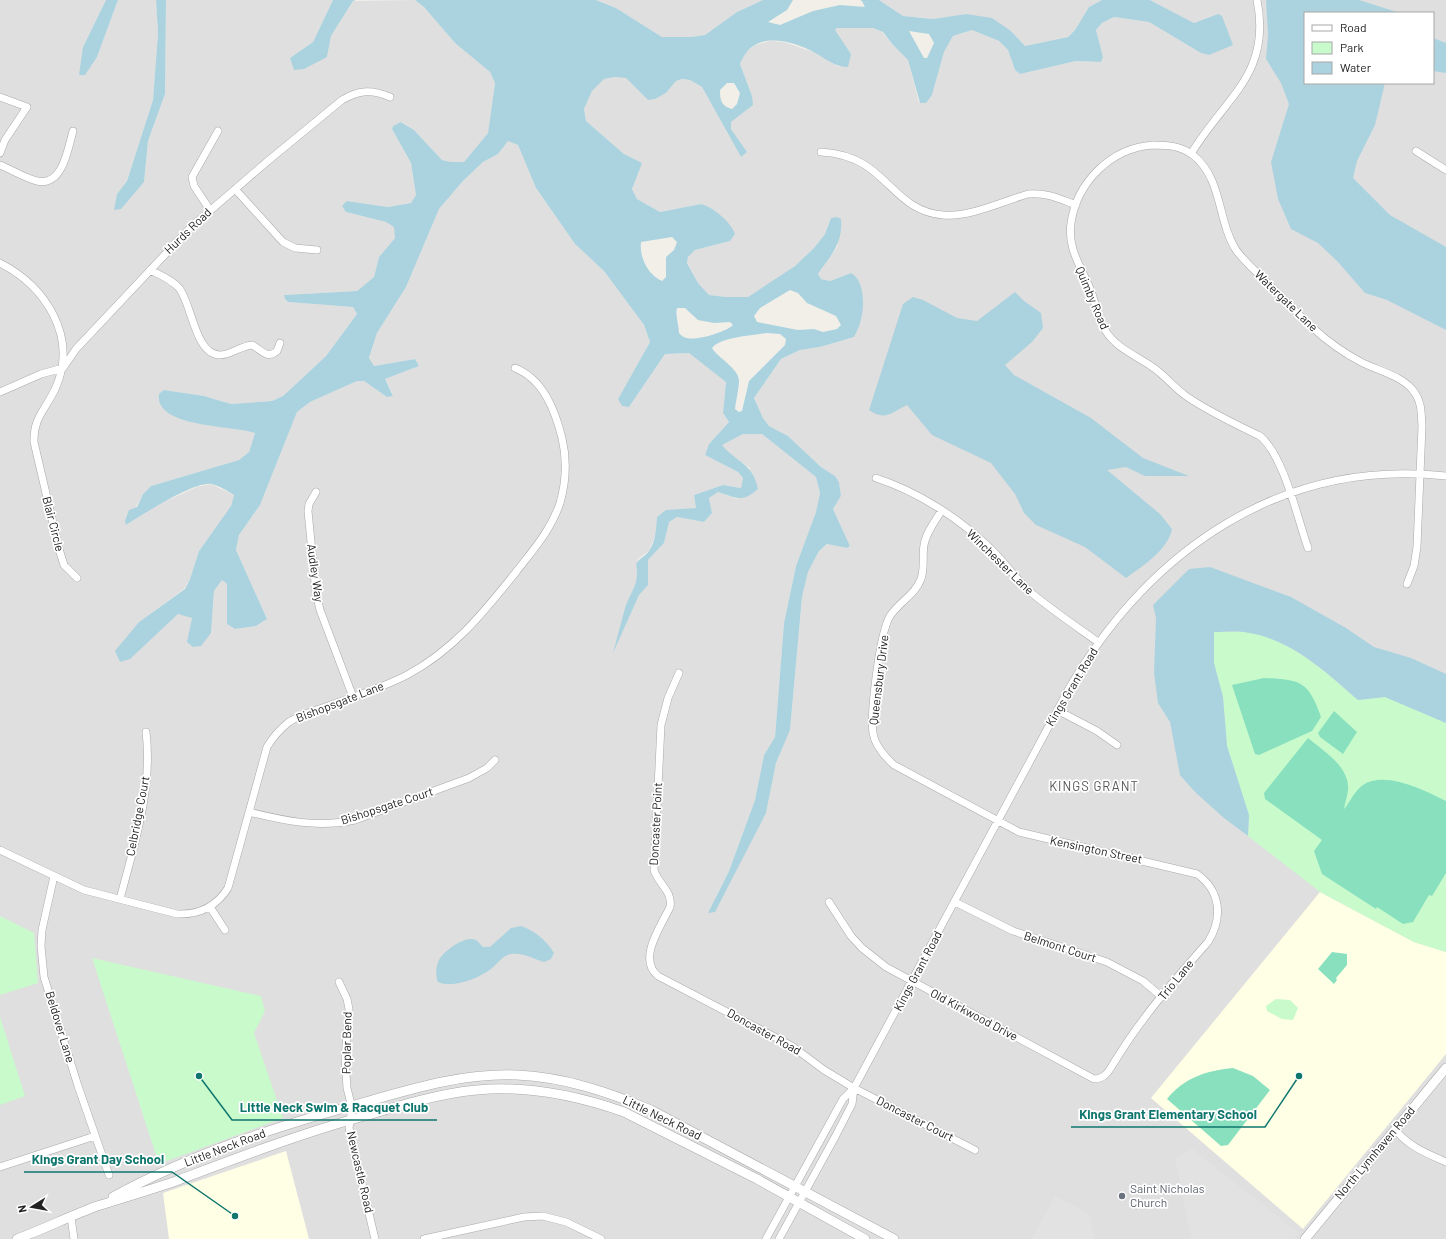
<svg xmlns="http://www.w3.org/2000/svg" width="1446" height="1239" viewBox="0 0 1446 1239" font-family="Barlow,sans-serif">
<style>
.residential{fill:#e0dfdf;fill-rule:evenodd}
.education{fill:#ffffe5}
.park{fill:#c8facc}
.pitch{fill:#88e0be}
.parking{fill:#e2e2e2}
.water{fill:#aad3df;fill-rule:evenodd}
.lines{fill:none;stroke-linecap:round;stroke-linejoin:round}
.minor-casing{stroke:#a9a9a9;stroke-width:8}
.tertiary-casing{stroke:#a9a9a9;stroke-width:10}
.minor{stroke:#fff;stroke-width:7}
.tertiary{stroke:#fff;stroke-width:9}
.worship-dot{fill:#6b7280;stroke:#fff;stroke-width:1.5}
.labels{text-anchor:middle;stroke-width:3.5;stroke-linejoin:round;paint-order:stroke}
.street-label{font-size:12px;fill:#222;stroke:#fff}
.worship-label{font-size:12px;fill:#5b616d;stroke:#fff;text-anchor:start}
.neighbourhood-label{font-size:13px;letter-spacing:1px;fill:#555;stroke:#fff}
.leader{fill:none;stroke:#0f766e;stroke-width:1.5}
.callout-dot{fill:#0f766e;stroke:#fff;stroke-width:1.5}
.callout-label{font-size:13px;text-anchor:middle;font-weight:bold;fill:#0f766e;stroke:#fff;stroke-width:3.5;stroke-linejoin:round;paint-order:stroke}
</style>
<rect width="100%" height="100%" fill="#f2efe9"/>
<!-- residential -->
<path class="residential" d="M0,0H106L83,47L97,57L118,0H156L158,33L153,100L127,181L117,194L115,210L144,182L148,141L165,94L166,0H333L313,42L290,58L327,57L331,36L353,1L415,0L424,7L455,43L490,72L495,83L488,133L464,162H451L442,160L414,130L402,122L393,126L392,129L411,163L416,195L411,203L388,207L347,201L346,212L386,222L395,227V238L379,257L374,277L357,291L284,295L288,302L353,307L357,314L326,356L283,396L272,401L231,404L204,396L164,390L238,428L255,432L249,452L239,460L151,486L143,494L126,525L155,506L197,487L211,484L234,495L231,506L199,551L190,579L184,589L139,622L116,651L165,624L178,614L192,617L189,635L211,633L214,591L222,580L227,584V624L235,629L256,626L267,619L236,550L239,535L260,505L297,412L310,402L357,381H364L387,397L393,395L385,379L419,366L415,359L374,366L369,359L377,333L406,287L439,209L463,181L483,162L498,154L508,141L518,145L536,188L575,244L604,271L644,325L650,342L618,399L629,407L665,354L689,353L726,381L723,413L729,422L709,444L705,455L738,472L743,478L741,488L723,485L694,495L696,508L657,517L656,534L649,551L639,558L636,564L638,575L637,584L626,606L614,650L639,594L648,585V560L664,543L668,522L677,517L704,522L712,513L709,498L718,492L737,499L750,468L734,457L721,445L743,434H762L816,477L820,493L816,512L796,566L784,623L775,737L764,755L755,800L729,871L715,898L766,813L776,763L790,730L802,597L808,572L819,551L828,544L847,548L850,546L833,509L841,496L839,482L835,476L821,467L788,436L769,426L763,418L754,398L781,359L800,350L820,347L854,337L851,273L830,281L821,279L818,274L838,246L831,218L825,234L814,248L795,266L772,282L748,297H726L709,295L698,283L687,262L688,257L695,250L730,241L701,204L660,212L637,199L632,189L641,163L624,154L586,121L584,109L592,91L604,79L615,77L626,78L648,100L655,99L666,93L676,81L682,79L690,80L702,87L741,157L746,152L731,129V121L752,96L740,64L745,53L755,45L770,41L784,42L813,52L839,67L851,54L839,38L835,30L837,28H873L882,32L893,45L908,60L919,103L932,95L944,52L953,36L972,30L999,41L1008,50L1015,70L1020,74L1076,61L1101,62L1103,57L1096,30L1102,23L1114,17L1149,22L1201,53L1218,14L1194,23L1150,0H1446V1239H0ZM1305,13H1433V83H1305Z
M596,0H763L737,12L705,35L691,37H662L616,8Z
M879,0H1102L1089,7L1075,30L1068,37L1025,46L1011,31L967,14L933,19L903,16Z"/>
<!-- education -->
<path class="education" d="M1320,892L1414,942L1446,952V1054L1303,1229L1151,1098Z
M286,1151L309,1239H169L163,1193Z"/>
<!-- park -->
<path class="park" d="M1213,632C1223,632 1234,631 1244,632C1290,638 1324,671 1358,700L1385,697L1446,723V952L1414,942L1320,892L1248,836L1249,815L1227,746L1223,697L1214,663Z
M0,916L34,933L38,983L0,995Z
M92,958L261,996L265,1011L254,1033L283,1118L159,1164Z
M1276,999L1290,1000L1298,1008L1293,1020L1282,1019L1267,1011L1266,1006Z
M0,1017L25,1096L0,1105Z"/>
<!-- pitch -->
<path class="pitch" d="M1264,678C1300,680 1308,680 1321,717L1312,731L1259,755L1255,754L1232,685Z
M1334,711L1357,732L1343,754L1320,737L1318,733Z
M1308,738C1322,750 1346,764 1348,785C1349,793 1345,801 1344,809C1350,802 1355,790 1363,785C1385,770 1426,791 1446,801V873L1432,896L1429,895L1413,922L1403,924L1377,907L1376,909L1322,874L1314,851L1322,840L1265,799L1264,793Z
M1332,952L1347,954V965L1336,978L1337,980L1334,984L1318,969Z
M1233,1068L1253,1076L1270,1090L1228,1145L1221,1146L1167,1099C1185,1077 1206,1071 1233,1068Z"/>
<!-- parking -->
<path class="parking" d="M1192,1149L1299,1233L1294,1239H1191L1175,1159Z
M1055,1196L1088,1213L1095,1239H1032Z"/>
<!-- water -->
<path class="water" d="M106,0H118L97,57L85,75H79L83,47Z
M156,0H166L165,94L148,141L144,182L121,209L114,210L117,194L127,181L153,100L158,33Z
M333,0H356L353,1L331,36L327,57L304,69L294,70L290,58L313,42Z
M415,0H596L616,8L662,37H691L705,35L737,12L763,0H793L787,10L768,22L780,25L813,11L840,5L865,7L862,1L860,0H879L903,16L933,19L966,14L992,18L1011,31L1025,46L1068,37L1075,30L1089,7L1102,0H1150L1194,23L1218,14L1222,16L1233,45L1209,55L1201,53L1149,22L1114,17L1102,23L1096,30L1103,57L1101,62L1076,61L1020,74L1015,70L1008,50L999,41L972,30L953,36L944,52L932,95L926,103H920L908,60L893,45L883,32L873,28H837L835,30L851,54L848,67C835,67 826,59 815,53C799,44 772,35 755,45C747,49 743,57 740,64L752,96L753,105L731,122V129L747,152L741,157L702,87L690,80L682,79L676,81L666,93L655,99L648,100L626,78L615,77L604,79L592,91L584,109L586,121L624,154L642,163L632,189L637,199L660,212L701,204C713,207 731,222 735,234L730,241L695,250L688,257L687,263L698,283L709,295L726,297H748L795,266L814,248L825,234L831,218L837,217L841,219C843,244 831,255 818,274L821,279L830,281L851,273C864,279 865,306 861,319C860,325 857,331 854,337L820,347L800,350L781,359L754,398L763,418L769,426L788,436L821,467L835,476L839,482L841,496L833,509L850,546L847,548L827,544L819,551L808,572L802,597L790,730L776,763L766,813L715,912L708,913L729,871L755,800L764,755L775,737L784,623L796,566L816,512L820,493L816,477L762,434H743L722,445C737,463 753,463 758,489C742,503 737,498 718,492L709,498L712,513L704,522L677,517L669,522L664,543L648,560V585L639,595L613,653C617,638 621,623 625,608C631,590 640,585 636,564C639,558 646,556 649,551C656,541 656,528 657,517L666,510L696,508L694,495L723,485L741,488L743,478L738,472L705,455L709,444L729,422L723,413L726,382L689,353L665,354L629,407L622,406L618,399L650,342L644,325L604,271L575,244L536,188L518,145L508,141L498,154L483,162L463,181L439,209L406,287L377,333L369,358L374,366L415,359L419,366L385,379L393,396L387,397L364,381H357L310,402L297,412L260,505L239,535L236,550L267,619L256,626L235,629L227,624V584L222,580L214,591L211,633L201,646L193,647L187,642L192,618L178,614L130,659L120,662L115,651L139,622L185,589L190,579L199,551L231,506L234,495C228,491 219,486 212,484C194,481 142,515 126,525L125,521L129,510L137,507L143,494L151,486L239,460L249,452L255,433C233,425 154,428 159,394L164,390L204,396L231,404L272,401L283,396L326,356L357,314L353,307L288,302L285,299L284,295L357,291L374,277L379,257L395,238L394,227L386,222L346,212L342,206L347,201L388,207L411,203L416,195L411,163L392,129L393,126L401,122L414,130L442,160L451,162H464L488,133L495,83L490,72L455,43L424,7ZM909,31L929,34L934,43L927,58H924ZM727,83H734L740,93L737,104L732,109C721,106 720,100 720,90ZM672,237L677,242L674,250L666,257V277L662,281C648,275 639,257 641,242ZM790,290L798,293L807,303L836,316L841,325L837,329L823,332L814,329L798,330L757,322L754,316L760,308ZM677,308H685L698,320L714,323L730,322L733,325C726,332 696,341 687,338C684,338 681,335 679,333C679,325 675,316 677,308ZM767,333L780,334L786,339L785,345L749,381L742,411L739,412L735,409C736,400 739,389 739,380C738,368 718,358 712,348C720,337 753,335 767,333Z
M1266,0H1359L1400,13H1305V83H1385L1375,125L1357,161L1353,178L1390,215L1446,247V330L1387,300L1365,293L1337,261L1318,243L1291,229L1278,199L1271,162L1289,104L1281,83L1266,59L1268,35Z
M1433,38L1446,43V73L1433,71Z
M1015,292L1024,301L1041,313L1043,328L1032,342L1005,365L1014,375L1091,418L1143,458L1189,476H1145L1126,467L1107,470L1160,514L1172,529C1168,550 1143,566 1126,578L1085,547L1036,525L1024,513L1015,494L991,463L932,435L907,405C891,413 885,421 869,410L903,304L913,297L923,300L957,318L977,321Z
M1210,567L1291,597L1346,628L1374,647L1411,658L1446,674V723L1385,697L1358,700C1325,671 1290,638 1244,632C1234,631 1223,632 1214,632V663L1223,697L1227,746L1249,815L1248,836L1224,818L1195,792L1180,775L1170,722L1158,703L1154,673L1156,618L1153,605L1189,569Z
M521,926C535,931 546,940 554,953L551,959L544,962C534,959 523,952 511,954C503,955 497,964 491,969C479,978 453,989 438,982C435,976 436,966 439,960C444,951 465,935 476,940C478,941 481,945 483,947H490L511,928Z"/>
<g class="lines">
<defs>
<path id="minor" d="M0,97L27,107L5,140L0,153
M1416,151L1446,170
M821,152C837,153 851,156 865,165C893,183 905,212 943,215C968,218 1004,201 1028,194C1046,192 1060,199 1076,205
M1191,154C1224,98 1272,75 1257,0
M0,165C12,170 25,178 37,181C63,187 68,148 73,131
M235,189L283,242L295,248L317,250
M210,210L194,186L192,177L218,131
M0,263C45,286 78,336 56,387C47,408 33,417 34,442L59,549L64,565L77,578
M150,270C160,275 171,279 179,288C192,304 195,355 220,355C230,355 241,346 252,345C261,349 266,360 277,351L280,343
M0,392L41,374L63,368L76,349L190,228L269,160L342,100C359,90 372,89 390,97
M876,478C919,492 960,519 992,550C1007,565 1018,582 1034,595C1055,612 1077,627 1098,642
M316,492L309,504L308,511L316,593L320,610L353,697
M1308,548C1297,517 1284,456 1260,436C1235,424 1209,412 1186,396C1173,387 1164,374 1151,366C1135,355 1116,348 1105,330C1097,318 1096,304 1091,291C1082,268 1067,249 1071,223C1077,182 1111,148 1153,145C1168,145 1181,146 1193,155C1223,179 1217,220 1236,250C1245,262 1257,273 1268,283C1283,298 1298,314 1313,328C1327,341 1344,353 1361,362C1378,371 1404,376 1415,393C1422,403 1421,414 1422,426L1417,547L1414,566L1407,584
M679,673L668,698L661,725L654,870C658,884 673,891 670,907C661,926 637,959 658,976L792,1046L824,1070L854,1088L975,1150
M1057,710L1097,731L1117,745
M249,812C285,821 318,828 355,820L469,778L487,768L495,760
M0,850L84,890L177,914C199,915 216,907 228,888L267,747C273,737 280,729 289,722C301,714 315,711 328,706C355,696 382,688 407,675C454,650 484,612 516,572C533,550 551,530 560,503C566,482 567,459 562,438C555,410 543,379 515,368
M54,876L42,930L41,946L44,977L78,1086L109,1175
M120,899C134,845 153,789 146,732
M829,902L851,936L862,948L886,967L1094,1079C1107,1079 1110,1068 1117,1058C1142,1017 1176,978 1208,942C1223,918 1221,891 1197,874L1019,832L894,765C884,756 875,746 873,733C870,713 880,632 890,616C899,602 915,595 921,579C925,567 922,557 924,545C926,533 935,521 942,510
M955,902L1013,931L1107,962L1143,981L1162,997
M210,907L225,930
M339,982L347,999L349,1009L345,1058L347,1088L352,1108L349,1128L375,1239
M1395,1129C1407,1146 1428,1154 1446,1162
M0,1167L95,1136
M71,1217L74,1239
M424,1239L524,1217L543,1216L566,1222L601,1239
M766,1239L843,1099L854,1088L1071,685C1152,549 1282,458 1446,476
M779,1239L835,1137L852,1104L854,1088"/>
<path id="tertiary" d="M113,1197C193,1153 281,1125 369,1101C418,1087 466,1073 517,1075C564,1077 608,1092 651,1110L894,1239
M17,1239C44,1229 70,1216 97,1206C123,1198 150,1190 176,1181C237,1158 294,1136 357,1118C400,1106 444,1091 490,1089C536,1087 581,1097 624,1112L757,1179L865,1239
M1305,1239L1446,1068"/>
</defs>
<!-- minor casing -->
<use href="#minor" class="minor-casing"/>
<!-- tertiary casing -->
<use href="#tertiary" class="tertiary-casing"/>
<!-- minor -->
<use href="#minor" class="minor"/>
<!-- tertiary -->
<use href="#tertiary" class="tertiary"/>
</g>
<!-- markers -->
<circle class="worship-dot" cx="1122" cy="1196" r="4"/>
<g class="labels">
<!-- street labels -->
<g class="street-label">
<text transform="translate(188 231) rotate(-44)" y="4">Hurds Road</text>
<text transform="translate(1092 298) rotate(67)" y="4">Quimby Road</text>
<text transform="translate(1286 301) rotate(44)" y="4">Watergate Lane</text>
<text transform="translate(53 524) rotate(76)" y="4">Blair Circle</text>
<text transform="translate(1000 562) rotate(44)" y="4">Winchester Lane</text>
<text transform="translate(315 573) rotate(82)" y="4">Audley Way</text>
<text transform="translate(879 680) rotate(-83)" y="4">Queensbury Drive</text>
<text transform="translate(1072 687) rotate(-59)" y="4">Kings Grant Road</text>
<text transform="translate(340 702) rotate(-21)" y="4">Bishopsgate Lane</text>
<text transform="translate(387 806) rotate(-18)" y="4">Bishopsgate Court</text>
<text transform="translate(138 816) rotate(-79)" y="4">Celbridge Court</text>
<text transform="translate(656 824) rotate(-87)" y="4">Doncaster Point</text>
<text transform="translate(1096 850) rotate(12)" y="4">Kensington Street</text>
<text transform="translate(1060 947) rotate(18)" y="4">Belmont Court</text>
<text transform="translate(918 971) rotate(-62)" y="4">Kings Grant Road</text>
<text transform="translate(1176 980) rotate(-51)" y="4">Trio Lane</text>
<text transform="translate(974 1015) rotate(28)" y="4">Old Kirkwood Drive</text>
<text transform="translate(60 1027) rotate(73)" y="4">Beldover Lane</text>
<text transform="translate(764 1032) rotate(29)" y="4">Doncaster Road</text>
<text transform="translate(347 1043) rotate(-89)" y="4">Poplar Bend</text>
<text transform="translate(662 1118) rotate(26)" y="4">Little Neck Road</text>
<text transform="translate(915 1119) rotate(27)" y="4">Doncaster Court</text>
<text transform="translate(225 1148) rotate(-21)" y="4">Little Neck Road</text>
<text transform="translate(1375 1153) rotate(-50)" y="4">North Lynnhaven Road</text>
<text transform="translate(360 1172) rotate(77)" y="4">Newcastle Road</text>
</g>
<!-- worship labels -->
<g class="worship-label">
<text x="1130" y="1193">Saint Nicholas<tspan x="1130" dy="14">Church</tspan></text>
</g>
<!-- neighbourhood labels -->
<g class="neighbourhood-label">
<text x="1094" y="791">KINGS GRANT</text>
</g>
</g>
<!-- callouts -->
<path class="leader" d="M199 1076L232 1120H437M1299 1076L1265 1127H1071M235 1216L172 1172H24"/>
<g class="callout-dot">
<circle cx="199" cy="1076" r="4"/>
<circle cx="1299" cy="1076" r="4"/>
<circle cx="235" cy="1216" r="4"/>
</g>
<g class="callout-label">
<text x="334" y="1112">Little Neck Swim &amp; Racquet Club</text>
<text x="1168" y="1119">Kings Grant Elementary School</text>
<text x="98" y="1164">Kings Grant Day School</text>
</g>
<!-- legend -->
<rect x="1304" y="12" width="130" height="72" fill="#ffffff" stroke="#a7a7a7"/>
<rect x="1312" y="25" width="20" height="6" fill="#ffffff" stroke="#a7a7a7"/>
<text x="1340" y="32" font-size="12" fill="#222222">Road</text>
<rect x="1312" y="42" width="20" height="12" fill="#c8facc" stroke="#a7a7a7"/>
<text x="1340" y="52" font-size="12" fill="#222222">Park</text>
<rect x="1312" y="62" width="20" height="12" fill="#aad3df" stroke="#a7a7a7"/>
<text x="1340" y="72" font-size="12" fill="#222222">Water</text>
<!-- north arrow -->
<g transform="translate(32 1207) rotate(259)" stroke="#ffffff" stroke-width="3" paint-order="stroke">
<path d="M0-3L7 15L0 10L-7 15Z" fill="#222222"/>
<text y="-6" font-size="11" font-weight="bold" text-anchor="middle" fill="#222222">N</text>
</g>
</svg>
